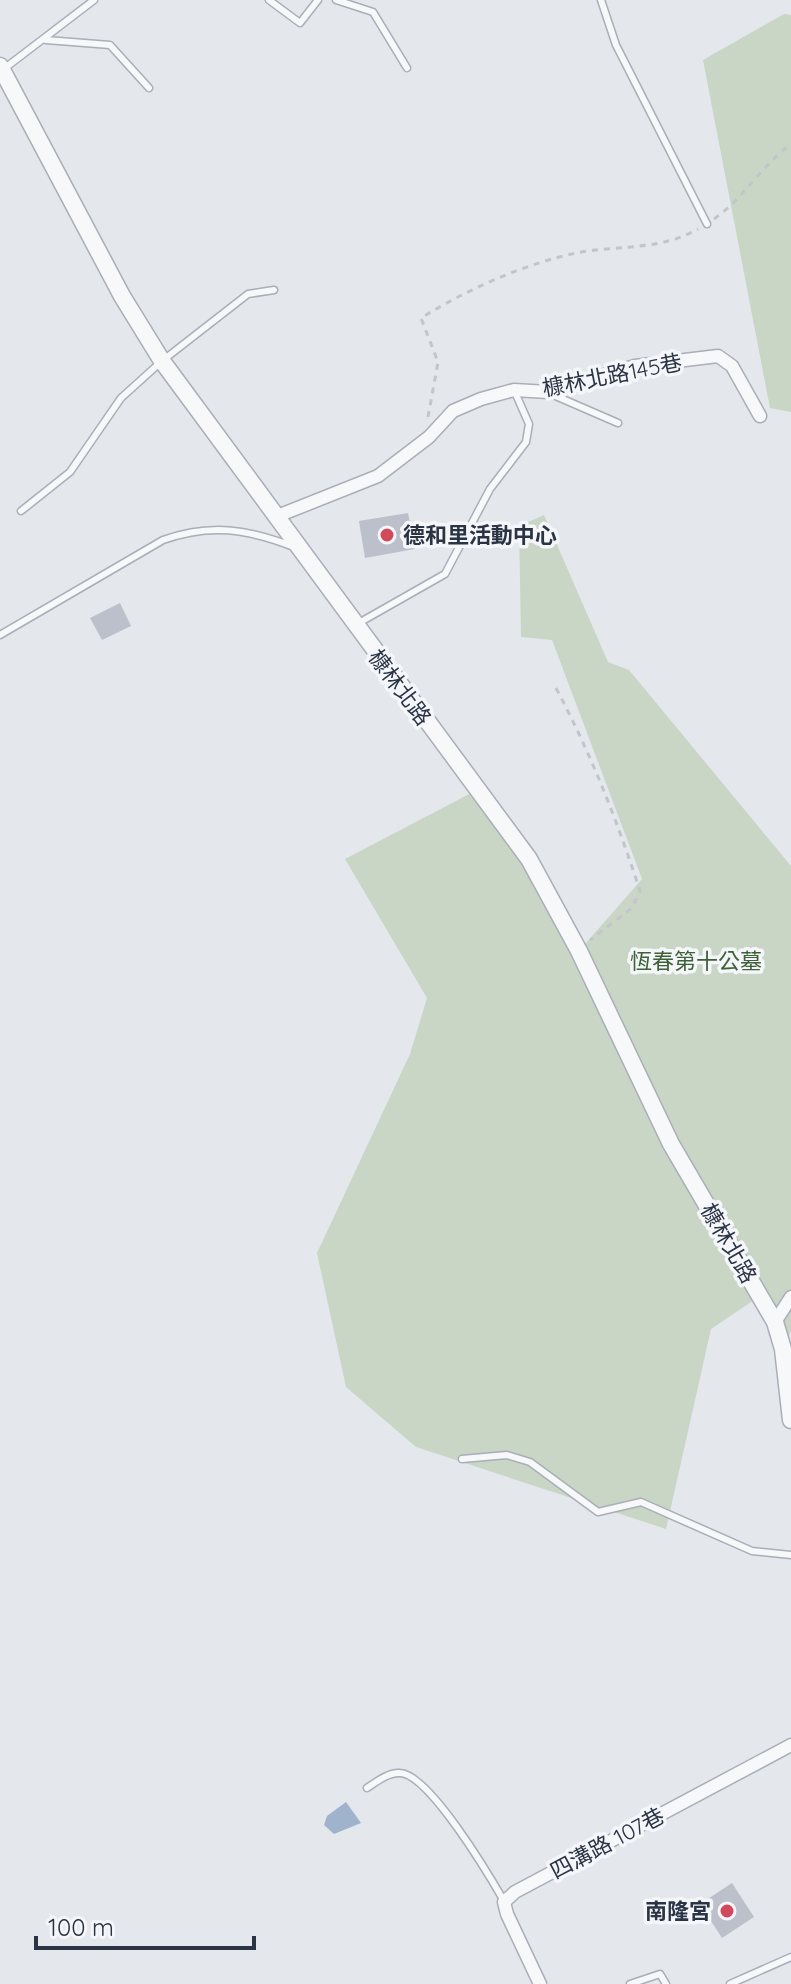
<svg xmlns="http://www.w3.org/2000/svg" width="791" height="1984" viewBox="0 0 791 1984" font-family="Quicksand,'Noto Sans TC',sans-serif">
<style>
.green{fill:#c9d6c5}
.water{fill:#9fb4cc}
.building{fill:#bbc0ca}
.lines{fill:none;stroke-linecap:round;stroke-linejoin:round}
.service-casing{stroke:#a9aeb7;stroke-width:9}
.minor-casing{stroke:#a9aeb7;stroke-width:15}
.tertiary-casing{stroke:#a9aeb7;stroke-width:19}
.path{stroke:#c2c5cb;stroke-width:3;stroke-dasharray:6 6;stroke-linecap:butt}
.service{stroke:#f7f8fa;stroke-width:6}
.minor{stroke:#f7f8fa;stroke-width:12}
.tertiary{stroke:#f7f8fa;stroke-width:16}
.poi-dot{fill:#d1495b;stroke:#f4f6f9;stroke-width:3}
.labels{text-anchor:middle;stroke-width:7;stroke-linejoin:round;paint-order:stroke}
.street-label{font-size:22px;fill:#2b3445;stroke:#f4f6f9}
.poi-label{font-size:22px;font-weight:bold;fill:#2b3445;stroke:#f4f6f9;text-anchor:start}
.park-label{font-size:22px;fill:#3f6138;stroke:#f4f6f9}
</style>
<rect width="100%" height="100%" fill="#e4e7ec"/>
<!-- green -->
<path class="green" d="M784,14L791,15V412L770,408L703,60Z
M544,515L608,662L629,670L791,866V1331L783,1349L757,1298L711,1329L666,1529L416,1447L346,1387L317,1253L410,1054L427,998L345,859L477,790L579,951L642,879L552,640L521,637L519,526Z"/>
<!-- water -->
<path class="water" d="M346,1802L361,1823L334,1834L324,1825L327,1816Z"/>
<!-- building -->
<path class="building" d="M408,513L415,549L365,558L359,521Z
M120,603L131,626L102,640L90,618Z
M732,1883L754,1917L722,1938L700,1904Z"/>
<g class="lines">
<defs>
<path id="service" d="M269,0L300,23L318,0
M336,0L373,12L407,68
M601,0L616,45L707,224
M46,40L110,45L149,88
M5,68L94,0
M551,394L618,423
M21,511L70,472L121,398L162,361L248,294L274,290
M357,624L445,574L490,489L526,442L529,424L514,390
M0,635L163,540C211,523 247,529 294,547
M462,1459L507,1455L530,1462L598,1512L641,1502L752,1551L791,1555
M367,1788C376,1782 389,1772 400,1773C429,1774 489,1875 504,1901
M630,1984L660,1974L666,1984
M730,1984L791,1957"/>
<path id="minor" d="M275,517L378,476L429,437L453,411L481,399L514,390L548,392L635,366L718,356L732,366L760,416
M775,1322L791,1297
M540,1984L507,1914L504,1902L515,1892L791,1745"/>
<path id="tertiary" d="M0,66L122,296L162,361L529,859L579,951L671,1144L775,1322L783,1349L791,1420"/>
</defs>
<!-- service casing -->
<use href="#service" class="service-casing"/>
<!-- minor casing -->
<use href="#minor" class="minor-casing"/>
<!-- tertiary casing -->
<use href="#tertiary" class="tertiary-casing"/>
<!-- path -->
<path class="path" d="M714,219C744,198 761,166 791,144
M428,417L438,362L421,318C466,290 524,264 576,253C617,245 660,251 698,229
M556,688C591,754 617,820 640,891L632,908L590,940"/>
<!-- service -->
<use href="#service" class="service"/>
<!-- minor -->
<use href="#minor" class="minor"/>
<!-- tertiary -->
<use href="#tertiary" class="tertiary"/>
</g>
<!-- markers -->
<g class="poi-dot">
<circle cx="387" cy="535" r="8"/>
<circle cx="727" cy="1911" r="8"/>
</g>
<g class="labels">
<!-- street labels -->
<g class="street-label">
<text transform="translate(612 375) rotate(-11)" y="8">槺林北路145巷</text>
<text transform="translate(400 687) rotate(53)" y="8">槺林北路</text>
<text transform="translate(729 1243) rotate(60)" y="8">槺林北路</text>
<text transform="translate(607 1843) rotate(-28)" y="8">四溝路 107巷</text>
</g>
<!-- poi labels -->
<g class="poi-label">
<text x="403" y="543">德和里活動中心</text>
<text x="711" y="1919" text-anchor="end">南隆宮</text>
</g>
<!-- park labels -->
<g class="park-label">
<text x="696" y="969">恆春第十公墓</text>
</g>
</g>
<!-- scale -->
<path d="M36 1936v12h218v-12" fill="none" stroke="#2b3445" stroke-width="4"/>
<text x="48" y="1936" font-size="24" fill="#2b3445" stroke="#f4f6f9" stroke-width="6" paint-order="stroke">100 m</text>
</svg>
